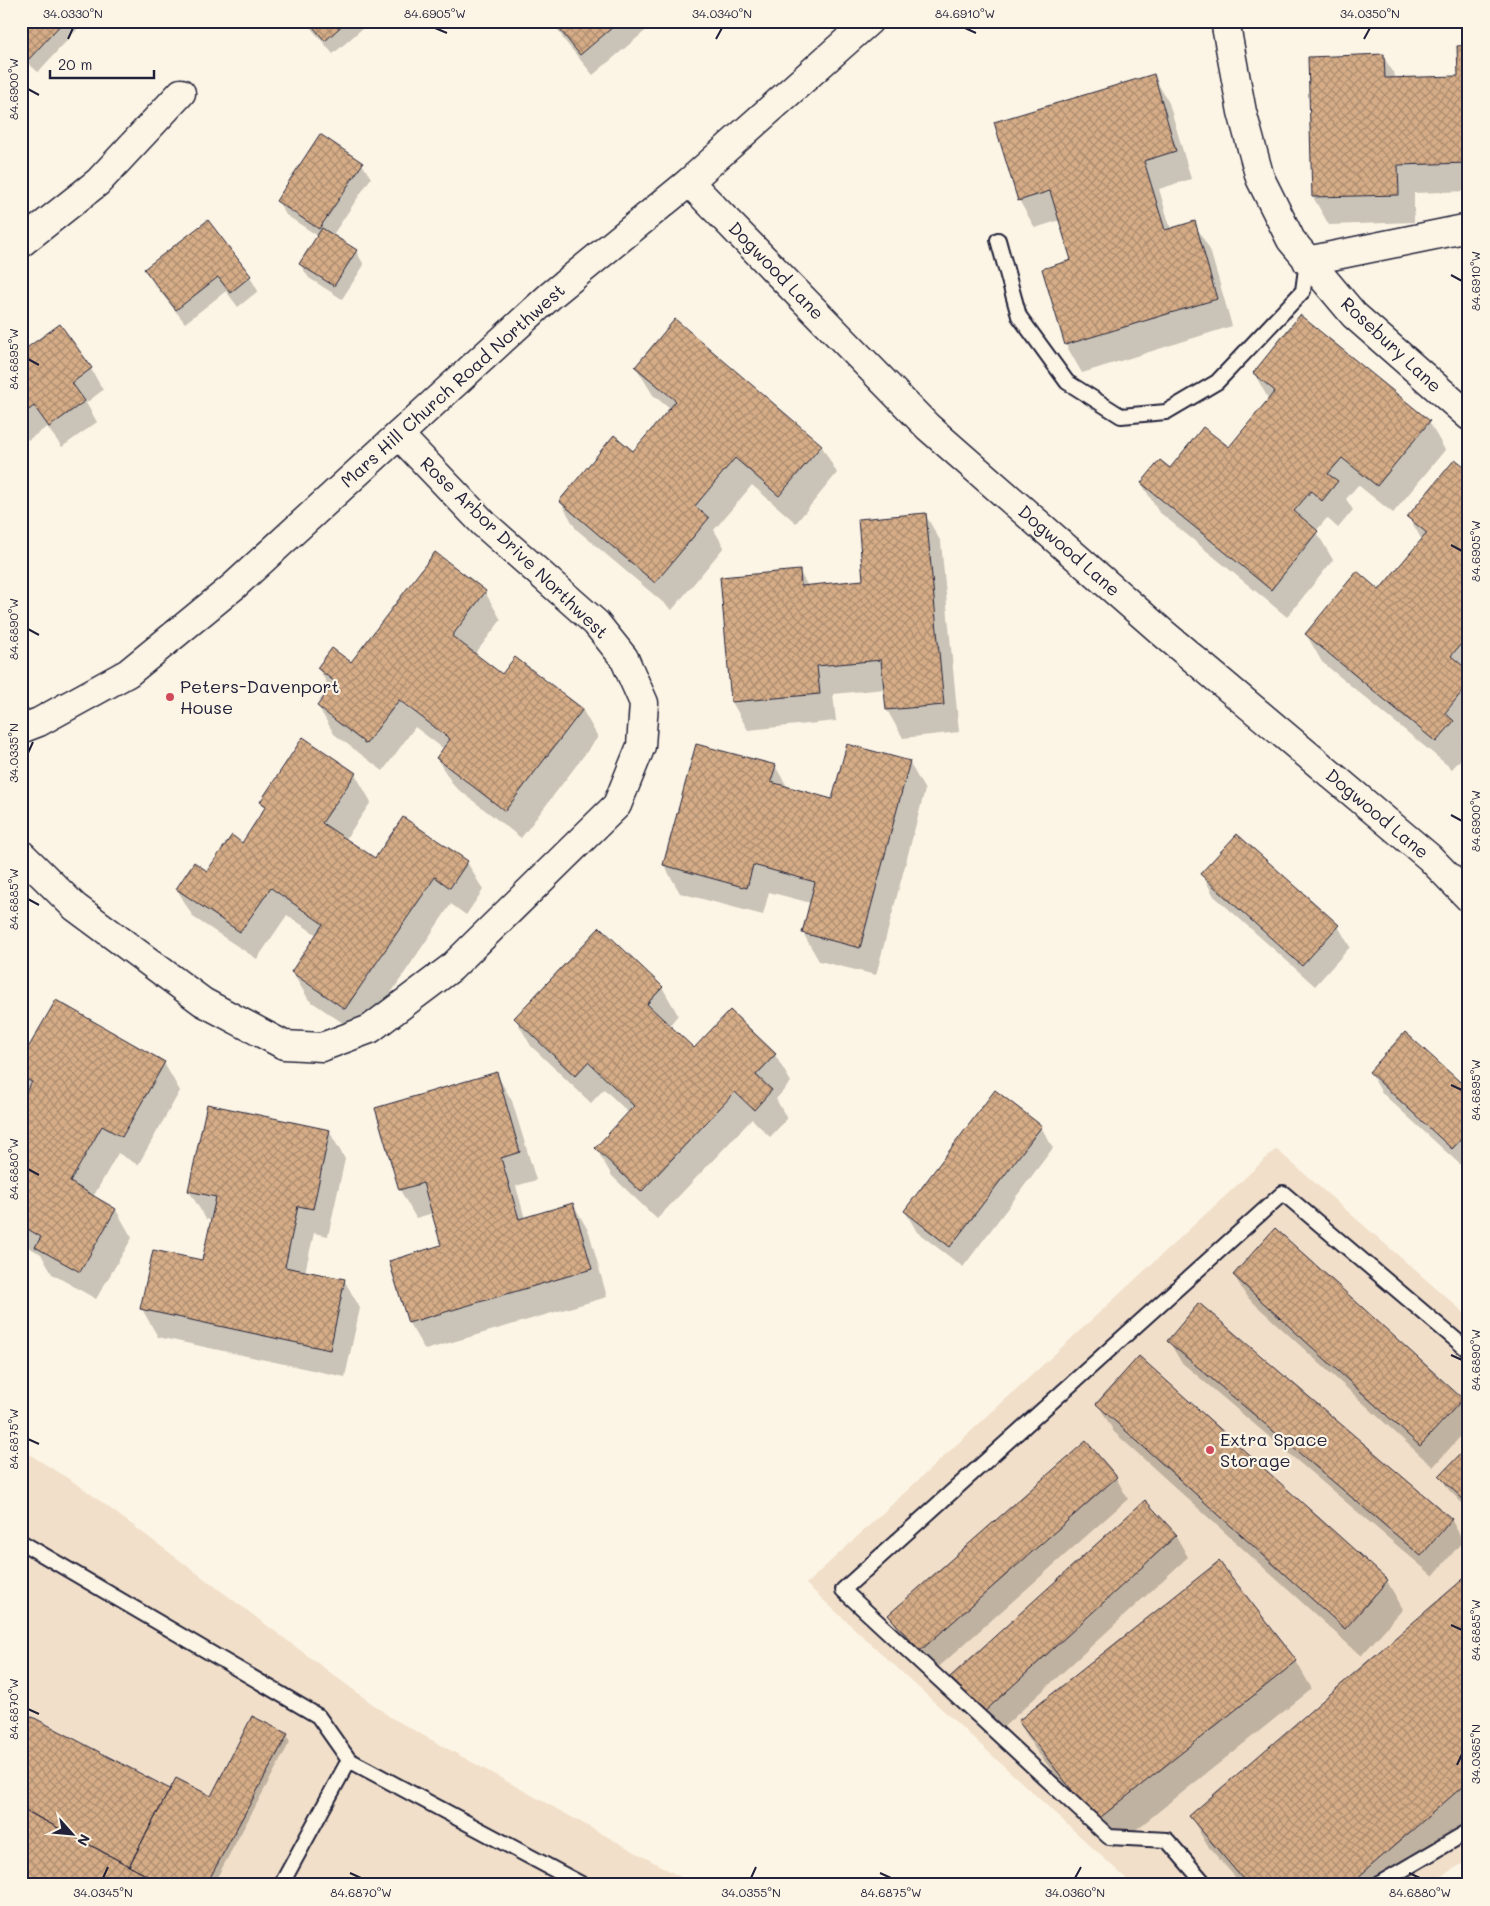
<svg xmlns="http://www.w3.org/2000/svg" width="1490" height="1906" viewBox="0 0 1490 1906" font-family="Mali,sans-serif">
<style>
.built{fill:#f1dfc9}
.shadow{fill:#0003}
.building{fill:url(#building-cross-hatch);stroke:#22223b}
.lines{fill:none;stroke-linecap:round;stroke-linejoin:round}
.service-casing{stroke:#22223b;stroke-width:18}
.minor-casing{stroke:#22223b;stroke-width:31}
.tertiary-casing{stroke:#22223b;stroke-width:31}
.service{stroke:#fcf5e5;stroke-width:14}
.minor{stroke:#fcf5e5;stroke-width:28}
.tertiary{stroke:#fcf5e5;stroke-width:28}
.ticks{fill:none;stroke:#22223b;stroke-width:2}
.poi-dot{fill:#d1495b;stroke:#fcf5e5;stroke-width:2}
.labels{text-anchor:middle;stroke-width:4.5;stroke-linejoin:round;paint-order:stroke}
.street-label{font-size:18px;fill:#22223b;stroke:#fcf5e5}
.poi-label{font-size:18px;fill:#22223b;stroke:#fcf5e5;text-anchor:start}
.neatline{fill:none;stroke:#22223b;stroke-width:2}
.ticks-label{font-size:12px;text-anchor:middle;fill:#22223b}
</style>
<defs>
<pattern id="building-cross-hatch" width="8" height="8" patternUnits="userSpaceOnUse" patternTransform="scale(1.25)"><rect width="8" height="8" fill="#d6ad87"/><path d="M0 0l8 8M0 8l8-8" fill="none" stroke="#ad8c70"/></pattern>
</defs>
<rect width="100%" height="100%" fill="#fcf5e5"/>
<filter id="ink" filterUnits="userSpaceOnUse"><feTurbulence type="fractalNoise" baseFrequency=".02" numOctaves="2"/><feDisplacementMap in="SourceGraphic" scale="10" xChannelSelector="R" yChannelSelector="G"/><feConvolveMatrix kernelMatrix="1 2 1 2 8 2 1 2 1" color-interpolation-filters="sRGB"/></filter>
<g filter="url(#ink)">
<!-- built -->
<path class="built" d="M1276,1149L1469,1317V1860L1426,1885H1133L806,1584Z
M21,1449L80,1486L390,1717L695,1885H21Z"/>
<!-- shadow -->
<path class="shadow" d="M21,21H85L38,72L21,57Z
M305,21H371L333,54Z
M553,21H657L593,75L564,40Z
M1469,47V191L1414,193V222L1329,225L1313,197L1383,56L1397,79L1459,77Z
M1153,75L1169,103L1191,179L1159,189L1171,230L1194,223L1210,250L1232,326L1082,373L1066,345L1043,270L1073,261L1060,220L1035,228L1019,200Z
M362,164L371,178L332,236L356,251L364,265L342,299L309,278L300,264L318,236L286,215L278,201Z
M208,222L250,277L258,291L238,307L226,291L185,323L154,284L146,270Z
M59,326L91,369L103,390L86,403L97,422L62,447L47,427L28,440L21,431V354Z
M636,367L821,445L837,473L796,523L752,485L714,530L724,547L672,610L576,529L560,501L634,453L670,409L653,395Z
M1254,373L1429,422L1445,450L1393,513L1358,485L1346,499L1353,510L1338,528L1327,518L1316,531L1333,560L1287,617L1158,511L1142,484L1170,470L1229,449L1269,400Z
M1469,471V730L1462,738L1469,750L1452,769L1322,662L1306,634L1379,592L1422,540L1409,517Z
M925,514L941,542L959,732L903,738L887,710L885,689L833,694L836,721L748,730L732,702L799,571L808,586L865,581Z
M485,592L501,620L475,654L503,675L582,709L598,737L521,838L454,786L437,759L444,749L415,727L383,771L334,734L318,706L331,690L318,668L352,664Z
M909,762L925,790L876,975L819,961L803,933L811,903L769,892L763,915L680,893L664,865L775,766L788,788L833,800Z
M355,774L371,802L345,840L375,860L467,862L483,890L466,915L451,904L362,1036L309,1000L292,972L317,935L287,915L257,959L193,917L177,889L208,873L242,844L266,810L261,802Z
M1202,874L1338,926L1350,947L1315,986L1214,896Z
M662,987L678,1015L669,1026L694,1050L775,1055L791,1082L776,1099L787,1119L770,1137L752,1119L657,1219L612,1176L596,1148L629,1113L604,1089L591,1103L531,1046L515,1018Z
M21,988L26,996L21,1000Z
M21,1063H164L180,1091L138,1165L118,1153L93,1197L116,1210L132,1238L96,1299L52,1274L41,1254L21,1243V1103L27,1093L21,1082Z
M1370,1072L1469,1092V1165L1465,1169L1382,1093Z
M496,1073L512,1101L536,1180L516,1186L525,1219L573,1204L589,1232L607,1297L425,1350L409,1323L443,1246L433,1213L416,1218L400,1190L376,1109Z
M1041,1127L1053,1148L963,1267L917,1232L905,1211Z
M329,1131L345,1159L328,1236L314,1233L305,1272L344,1280L360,1308L345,1377L158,1337L142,1309L203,1262L212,1220L206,1219L189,1191Z
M1234,1275L1462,1400L1469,1411V1427L1433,1467L1246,1296Z
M1169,1341L1451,1519L1463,1541L1433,1576L1181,1362Z
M1140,1358L1387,1581L1403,1609L1361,1656L1114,1432L1098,1404Z
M1086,1443L1116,1478L1128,1499L933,1672L902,1637L890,1616Z
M1469,1446V1510L1449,1490L1440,1476Z
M1145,1501L1176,1536L1188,1557L996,1734L964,1699L952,1678Z
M1469,1576V1823L1397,1885H1242L1207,1845L1191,1817Z
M1296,1661L1312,1689L1113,1848L1035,1749L1019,1722Z
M21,1713L171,1791L211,1798L287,1735L290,1742L213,1885H21Z"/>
<!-- building -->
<path class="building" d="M21,21H64L29,59L21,52Z
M308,21H347L325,41Z
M553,21H620L580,55Z
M1469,45V163L1398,165L1399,195L1312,197L1308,57L1384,54L1385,78L1458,76L1457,46Z
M1154,74L1176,151L1144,161L1165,230L1195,221L1217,299L1065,345L1042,269L1071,260L1050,191L1018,201L994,122Z
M320,134L363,163L319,229L276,201Z
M208,220L251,276L230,293L218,277L176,310L144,269Z
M322,228L357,250L334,286L299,264Z
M1300,315L1430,421L1377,486L1342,458L1328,474L1338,481L1322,501L1311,491L1294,511L1318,531L1271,590L1141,483L1160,460L1170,468L1203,427L1229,447L1275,391L1253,373Z
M675,319L822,445L779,496L735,458L695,506L709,518L655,583L559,501L614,435L633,451L676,401L635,367Z
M60,324L92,368L72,383L85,401L49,427L34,406L21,416V352Z
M1455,459L1469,470V634L1451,656L1469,671V683L1445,713L1454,721L1436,742L1305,634L1357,571L1379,590L1427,533L1407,517Z
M926,513L944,705L886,710L881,660L817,666L820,694L731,702L720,577L800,570L801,586L863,580L858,519Z
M435,552L486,591L452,636L502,674L515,657L583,709L505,811L436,758L450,739L399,700L366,744L317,706L335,682L317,668L332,648L351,662Z
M303,737L356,773L322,823L375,858L403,817L468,861L450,888L435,877L345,1009L291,972L323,924L271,888L240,932L176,889L194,862L207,871L232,835L242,843L266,806L260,802Z
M696,744L776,765L771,782L832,799L847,744L910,761L860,948L802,933L815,882L753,865L747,888L663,865Z
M1237,834L1339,925L1302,966L1200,874Z
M600,927L663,987L647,1004L694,1048L730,1010L776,1054L756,1075L772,1090L754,1110L735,1092L641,1192L595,1148L634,1106L588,1062L575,1076L514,1018Z
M56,1000L165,1062L122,1137L102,1126L70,1182L116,1209L80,1272L35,1247L41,1237L21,1225V1100L32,1082L21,1077V1060Z
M1405,1032L1469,1090V1131L1452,1149L1369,1072Z
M497,1072L520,1152L501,1158L519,1219L573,1203L592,1269L408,1323L389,1261L441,1245L423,1183L399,1190L375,1108Z
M995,1090L1042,1126L950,1247L904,1211Z
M207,1104L330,1130L313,1209L298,1206L285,1267L345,1279L330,1350L140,1309L153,1250L202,1260L216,1197L188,1191Z
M1275,1228L1463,1399L1420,1446L1233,1275Z
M1199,1303L1452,1519L1421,1556L1167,1341Z
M1139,1356L1388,1580L1345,1629L1096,1404Z
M1086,1441L1117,1477L920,1651L888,1615Z
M1469,1445V1505L1439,1476Z
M1145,1500L1177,1535L983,1713L950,1677Z
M1219,1561L1297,1661L1096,1821L1018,1721Z
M1469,1574V1781L1349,1885H1248L1189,1816Z
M21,1711L170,1789L129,1866L21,1808Z
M252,1716L288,1734L206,1885H164L129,1866L176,1778L211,1796Z
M21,1808L129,1866L164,1885H21Z"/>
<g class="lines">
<defs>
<path id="service" d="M998,240L1019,316L1067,382L1121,416L1166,412L1217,382L1303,291L1307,261
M21,1542L318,1716L349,1760L583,1885
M281,1885L349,1760
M1206,1885L1167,1840L1109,1837L843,1590L1283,1193L1469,1351
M1377,1885L1469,1831"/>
<path id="minor" d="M1225,21L1242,112L1260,178L1291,240L1354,315L1469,416
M689,182L928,427L1163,633L1429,857L1469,898
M21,243L98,182L181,93
M1307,261L1469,228
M21,854L75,907L203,1002L284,1045L322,1047L370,1029L451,968L617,805L641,746L644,703L624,658L596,623L484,524L399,435"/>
<path id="tertiary" d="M21,729L39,722L128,673L234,586L550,296L689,182L869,21"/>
</defs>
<!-- service casing -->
<use href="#service" class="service-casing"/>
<!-- minor casing -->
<use href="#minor" class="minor-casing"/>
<!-- tertiary casing -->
<use href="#tertiary" class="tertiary-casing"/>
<!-- service -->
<use href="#service" class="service"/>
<!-- minor -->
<use href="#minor" class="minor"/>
<!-- tertiary -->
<use href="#tertiary" class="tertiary"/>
</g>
</g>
<!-- ticks -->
<path class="ticks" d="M435,28L447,33M965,28L976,33M68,39L73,28M716,39L722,28M1364,39L1370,28M28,89L39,95M1451,275L1462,281M28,359L39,365M1451,545L1462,551M28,629L39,635M28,753L33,742M1451,815L1462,821M28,899L39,905M1451,1085L1462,1090M28,1169L39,1175M1451,1355L1462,1360M28,1439L39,1444M1451,1625L1462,1630M28,1709L39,1714M1457,1765L1462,1754M350,1873L361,1878M880,1873L891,1878M1409,1873L1420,1878M103,1878L108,1867M751,1878L756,1867M1075,1878L1081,1867"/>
<!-- markers -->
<g class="poi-dot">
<circle cx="170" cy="697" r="5"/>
<circle cx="1210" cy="1450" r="5"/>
</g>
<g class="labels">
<!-- street labels -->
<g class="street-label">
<text transform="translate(776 271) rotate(46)" y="6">Dogwood Lane</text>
<text transform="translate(1391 345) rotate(43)" y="6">Rosebury Lane</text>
<text transform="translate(453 386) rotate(-42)" y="6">Mars Hill Church Road Northwest</text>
<text transform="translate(514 548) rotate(44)" y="6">Rose Arbor Drive Northwest</text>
<text transform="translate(1069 551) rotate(41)" y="6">Dogwood Lane</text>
<text transform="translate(1377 814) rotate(40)" y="6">Dogwood Lane</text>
</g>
<!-- poi labels -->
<g class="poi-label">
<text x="180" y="693">Peters-Davenport<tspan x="180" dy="21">House</tspan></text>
<text x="1220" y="1446">Extra Space<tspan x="1220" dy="21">Storage</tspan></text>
</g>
</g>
<!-- margin -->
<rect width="1490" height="1906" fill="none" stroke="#fcf5e5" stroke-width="55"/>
<!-- north arrow -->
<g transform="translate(72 1834) rotate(117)" stroke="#fcf5e5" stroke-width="4" paint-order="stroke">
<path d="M0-4L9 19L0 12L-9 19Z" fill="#22223b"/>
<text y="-8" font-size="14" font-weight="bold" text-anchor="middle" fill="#22223b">N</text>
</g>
<!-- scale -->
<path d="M50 70v8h104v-8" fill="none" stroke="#22223b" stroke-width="2.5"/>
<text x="58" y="70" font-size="15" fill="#22223b" stroke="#fcf5e5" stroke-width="4" paint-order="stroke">20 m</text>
<rect x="28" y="28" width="1434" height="1850" class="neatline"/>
<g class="ticks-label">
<text x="73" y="18">34.0330°N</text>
<text x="435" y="18">84.6905°W</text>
<text x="722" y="18">34.0340°N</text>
<text x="965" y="18">84.6910°W</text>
<text x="1370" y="18">34.0350°N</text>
<text transform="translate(14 89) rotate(-90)" y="4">84.6900°W</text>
<text transform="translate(1476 281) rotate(-90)" y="4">84.6910°W</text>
<text transform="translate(14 359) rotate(-90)" y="4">84.6895°W</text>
<text transform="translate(1476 551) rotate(-90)" y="4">84.6905°W</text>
<text transform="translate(14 629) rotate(-90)" y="4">84.6890°W</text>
<text transform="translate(14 753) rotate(-90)" y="4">34.0335°N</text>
<text transform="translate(1476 821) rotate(-90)" y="4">84.6900°W</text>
<text transform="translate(14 899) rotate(-90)" y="4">84.6885°W</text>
<text transform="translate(1476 1090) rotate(-90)" y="4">84.6895°W</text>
<text transform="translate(14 1169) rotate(-90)" y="4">84.6880°W</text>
<text transform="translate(1476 1360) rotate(-90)" y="4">84.6890°W</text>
<text transform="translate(14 1439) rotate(-90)" y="4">84.6875°W</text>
<text transform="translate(1476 1630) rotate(-90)" y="4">84.6885°W</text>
<text transform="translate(14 1709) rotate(-90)" y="4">84.6870°W</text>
<text transform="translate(1476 1754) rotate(-90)" y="4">34.0365°N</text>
<text x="103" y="1897">34.0345°N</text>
<text x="361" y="1897">84.6870°W</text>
<text x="751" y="1897">34.0355°N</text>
<text x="891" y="1897">84.6875°W</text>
<text x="1075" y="1897">34.0360°N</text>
<text x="1420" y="1897">84.6880°W</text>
</g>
</svg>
